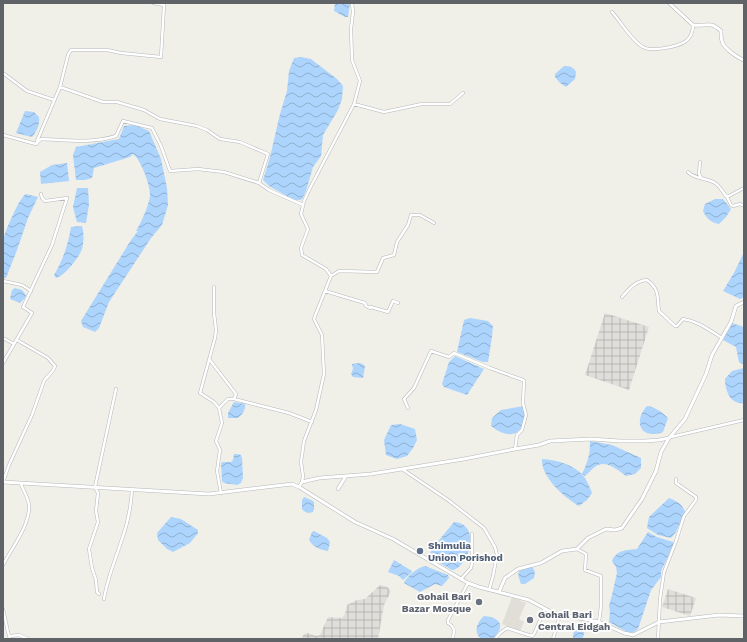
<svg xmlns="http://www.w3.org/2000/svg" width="747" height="642" viewBox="0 0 747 642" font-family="'Work Sans',sans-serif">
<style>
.industrial{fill:url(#industrial-grid)}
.education{fill:#e0ded6}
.water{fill:url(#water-waves)}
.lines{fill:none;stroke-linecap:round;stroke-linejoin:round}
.minor-casing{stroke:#b5b7bb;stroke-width:3.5}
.tertiary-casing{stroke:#b5b7bb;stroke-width:4}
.minor{stroke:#fff;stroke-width:2.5}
.tertiary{stroke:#fff;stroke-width:3}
.service-dot{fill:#5c6f8a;stroke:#fff;stroke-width:1.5}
.worship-dot{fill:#6b7280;stroke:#fff;stroke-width:1.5}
.labels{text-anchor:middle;stroke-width:3.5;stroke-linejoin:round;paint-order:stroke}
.service-label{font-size:10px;font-weight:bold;fill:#4e5e75;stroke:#fff;text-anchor:start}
.worship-label{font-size:10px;font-weight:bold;fill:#5b616d;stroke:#fff;text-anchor:end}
</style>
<defs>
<pattern id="industrial-grid" width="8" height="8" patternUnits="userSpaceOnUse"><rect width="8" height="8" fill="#dfdeda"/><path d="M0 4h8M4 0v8" fill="none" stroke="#b8b7b5"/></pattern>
<pattern id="water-waves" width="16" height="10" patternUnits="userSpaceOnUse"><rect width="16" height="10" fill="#acd4fc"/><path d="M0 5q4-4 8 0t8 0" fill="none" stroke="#8fafd0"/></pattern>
</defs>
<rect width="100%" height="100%" fill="#f0efe8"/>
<!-- industrial -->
<path class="industrial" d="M605,313L649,327L629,390L585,375Z
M381,585L387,587L391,591L384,605L378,639H301L304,634L308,633L316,636L320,635L328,617L342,618L345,614L347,605L357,600L365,599L379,586Z
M668,589L696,598L690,616L662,607Z"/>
<!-- education -->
<path class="education" d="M512,597L526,603L519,619L524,622L520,631L502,624Z"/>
<!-- water -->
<path class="water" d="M335,3H350L348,17H345L334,11Z
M301,57L311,59L337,79L343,86L342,99L338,110L323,135L321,156L313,167L306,191L302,199L300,200H294L269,186L263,180L270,157L280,114L287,91L289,71L294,58Z
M564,66C569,66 574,67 576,72L575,79L566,87L560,83L555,77V74Z
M25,111L34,112L39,117C40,125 37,131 32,137L16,133Z
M135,125L149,131L161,159L167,188L168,205L162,225L151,238L109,302L99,328L95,332L83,327L81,321L131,240L138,231H136C141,223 149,205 150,196C151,186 140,158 133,154L130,157L94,168L92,178L85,180H76L73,155L76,147L119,139L124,126Z
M67,163L69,181L41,184L40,172L52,165Z
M77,188H88L89,204L86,223L77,222L73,207Z
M26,194L38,197L28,218L17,250L6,278H3C3,266 2,253 3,240C4,234 20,196 26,194Z
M715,199H723L731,209L726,217L719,224C710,222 707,219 703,211L705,204Z
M82,226C84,234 84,241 82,249C79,257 65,276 56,278L54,275C63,260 68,245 71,227Z
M744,252V297L740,299L723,291L735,271Z
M15,288L22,290L26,295L25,298L20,303L10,299L12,290Z
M470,318L488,321L493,326L492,337L488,362H483L457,352L464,320Z
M732,323L744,327V365L739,362L736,347L723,340Z
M455,356L484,369L467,395L444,387L442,384L449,362Z
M360,363L364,365L365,367L363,378L353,377L351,374L353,369L352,364Z
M744,368V403C730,405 725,390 725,379L732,371Z
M234,402L245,404C246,410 242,415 238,418H228V413Z
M524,406C527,432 513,443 491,426L492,418L501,410Z
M647,406C655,407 662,412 668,418L663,432C642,440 632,423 647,406Z
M400,424L415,429L417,440L413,448L407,456L397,459L386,455L384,440L391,425Z
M590,441L612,445L641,458V468L635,474L626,476C619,471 608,461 598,465C593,467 589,473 585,476L582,474C588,461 590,455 590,441Z
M234,454H237L241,455L242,458L243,478L241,483L237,485L224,483L222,481L221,463L223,462H231L233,460Z
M542,459C557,460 576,465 585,478C588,483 590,488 592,493L587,500L579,506C564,497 541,477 542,459Z
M304,497L311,500L314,502V509L313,512C309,514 304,512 302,509V500Z
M669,498C676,501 683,504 685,512L676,532L671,538L658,535L647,528L649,517Z
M171,517L181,519L198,530V533L190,543L173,552L167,549L158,540L157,533Z
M454,522C482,523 469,568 452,570L433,559L430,555L431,550Z
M314,531L327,538L330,542L328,551C320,550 313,547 309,540L312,532Z
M648,532L657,537L673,542L674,544L661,571V577L651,590L638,629L634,632L629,633L609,622L610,612L609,606L612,595L617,573L616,567L612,561C616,550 627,550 637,549Z
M394,560L412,571V572L403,580L399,576L388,572Z
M425,566L448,575L449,578L442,586L435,584L420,592L404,583C407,576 417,568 425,566Z
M532,566L535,572L534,578L525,584H521L518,575L520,569Z
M484,616C501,617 506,627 492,639H481C473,632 477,622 484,616Z
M581,622H584C585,629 585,633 582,639H573C573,633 575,625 581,622Z"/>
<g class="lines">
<defs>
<path id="minor" d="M612,12C621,22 632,41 643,47C651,52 678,47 686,41C691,37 693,31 693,25
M3,73L27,91L54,100
M354,104L384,112L422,104H450L463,93
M3,135L36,144
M37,141L60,87L68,55L71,50H107L121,53L161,57L164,5L153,3
M36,144L41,139C66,140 91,144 116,136L123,121L152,128L161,146L170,171L198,169L224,172L259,183L268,154L240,142L220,139L207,130L197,126L160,119L144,110L117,102H103L60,87
M700,162L699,174L701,177
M688,172C694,179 707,178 715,183C720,186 723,193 727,197
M259,183L269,190L303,205
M744,188L727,197L731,205L733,206L740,204L744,206
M331,276L339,271L377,272L383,258L394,255L397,242L408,225L411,215H420L434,223
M3,281L22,285L31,291
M214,287V313L216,330L215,338L200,393L214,402L219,408L222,423L216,441L220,450L217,471L221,493
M325,291L365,303L366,306L370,308L371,307L388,312L393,301L398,303
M622,297C629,289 635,281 647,280C660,290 657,296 659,311L675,326H677L683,319C698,321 709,330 722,338
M3,338L14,344
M209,359L236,394L234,399
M3,363L32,313L23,307L52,245L67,198L45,201L42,198L41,194
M219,408L228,399H234L289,413L312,422
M408,408L404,399L414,388L431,351L449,357L454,353L490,368L523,380L524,381L523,403L526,415L522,430L517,435L515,449
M671,437L744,420
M402,469L448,500L484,528L495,547L497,555L493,576L489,590
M3,482L9,465L32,415L44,381C47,376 54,372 55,366L48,358L17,340
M299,487L302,482L303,476L301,462L304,441L316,410L324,374L322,335L314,319L315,316L331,276L326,269L302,255L301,248L308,229L301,214L304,201L309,190L354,104L360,81L352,60L351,29L353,12L352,3
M577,549L586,554L585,570L601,576V606L599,622
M3,565C12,547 30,526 29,505C28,497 23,490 21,484
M461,579L471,568L472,563V534
M99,594L97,592L96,580L92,568L89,549L98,522L96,511L98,493L95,487L116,389
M104,599C107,579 115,561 121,542C127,526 131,507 132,490
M3,609L8,632L10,639
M10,636L19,635L28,639
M452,639C455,632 455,627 448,623V620L468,583
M495,639L500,633L507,628L532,636L534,634L545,609
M553,639L560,615
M658,639L660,599L664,572L676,541L684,516L696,500V497L676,483V479"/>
<path id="tertiary" d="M669,3L693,25C706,27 709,20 721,31C721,34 721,38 722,41C723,48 738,58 744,60
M3,482L209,494L292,484L299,487L355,522L393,539L468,583L479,587L529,600L553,613L599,622L624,633L629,634L633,635L659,622L719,615L744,616
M302,482L319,478L371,474L464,459L515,449L539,445L550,441L591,439L620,441H645L659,440L669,438L685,419L706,374L712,355L731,322L736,306L744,302
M338,489L346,476
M499,592L505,578L518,569L541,563L562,551L577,549L588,538L606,529L615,530L622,528L642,499L656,471L661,452L669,438"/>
</defs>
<!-- minor casing -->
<use href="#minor" class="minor-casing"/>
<!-- tertiary casing -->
<use href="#tertiary" class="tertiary-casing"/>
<!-- minor -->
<use href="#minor" class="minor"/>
<!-- tertiary -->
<use href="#tertiary" class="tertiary"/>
</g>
<!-- markers -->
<circle class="service-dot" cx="420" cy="551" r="4"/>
<g class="worship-dot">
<circle cx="479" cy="602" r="4"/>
<circle cx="530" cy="620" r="4"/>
</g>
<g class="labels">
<!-- service labels -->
<g class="service-label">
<text x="428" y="549">Shimulia<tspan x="428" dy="12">Union Porishod</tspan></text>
</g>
<!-- worship labels -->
<g class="worship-label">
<text x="471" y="600">Gohail Bari<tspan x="471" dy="12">Bazar Mosque</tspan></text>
<text x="538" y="618" text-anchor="start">Gohail Bari<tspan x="538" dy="12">Central Eidgah</tspan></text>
</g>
</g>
<!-- border -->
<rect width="747" height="642" fill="none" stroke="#5f6267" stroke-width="8"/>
</svg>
